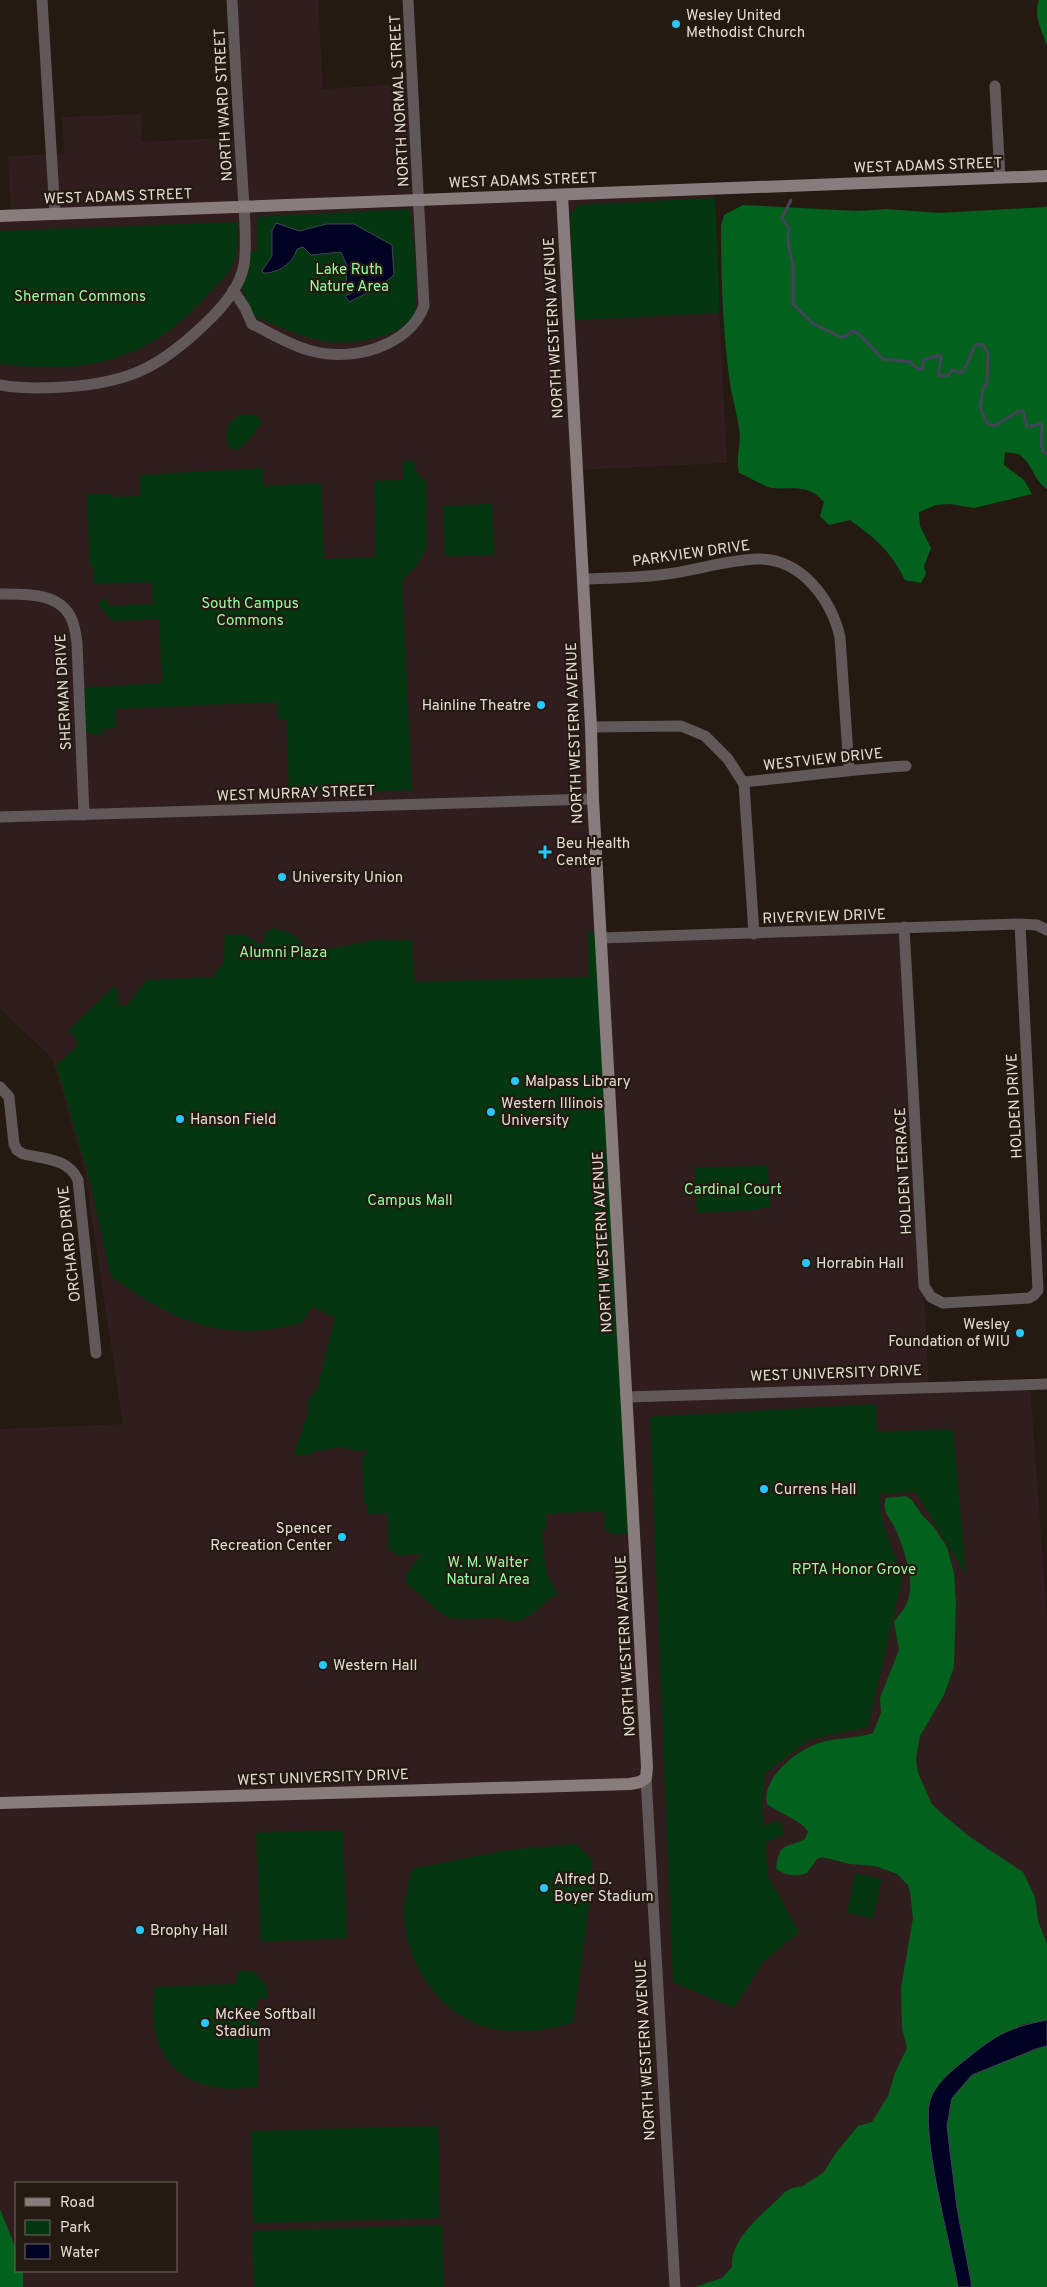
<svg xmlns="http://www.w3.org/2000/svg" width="1047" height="2287" viewBox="0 0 1047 2287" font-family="Overpass,sans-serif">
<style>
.education{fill:#301d1d;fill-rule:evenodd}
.green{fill:#04360f}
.forest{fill:#03611e}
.water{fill:#000123;stroke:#444359}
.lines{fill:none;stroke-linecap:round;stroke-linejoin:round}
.stream{stroke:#444359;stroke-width:3}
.street{stroke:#615959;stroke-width:11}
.secondary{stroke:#897c7c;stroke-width:12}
.poi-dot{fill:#28c8ff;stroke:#241a11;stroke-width:2}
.labels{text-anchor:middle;stroke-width:4.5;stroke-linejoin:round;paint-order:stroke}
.poi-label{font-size:15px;fill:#e4dcd6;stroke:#241a11;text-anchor:start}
.street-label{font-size:15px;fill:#e4dcd6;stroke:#241a11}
.park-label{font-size:15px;fill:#95fc9f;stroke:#241a11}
</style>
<rect width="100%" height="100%" fill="#241a11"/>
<!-- education -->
<path class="education" d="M232,0H318L323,89L413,83L420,199L713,189L727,463L578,470L601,938L904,927L929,1387L1030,1384L1047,1619V2287H0V1429L123,1424L84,1167L52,1058L0,1009V216L11,215L8,156L64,154L62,117L141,114L142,142L239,137ZM16,2183H176V2271H16Z"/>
<!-- green -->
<path class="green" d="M715,198L720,313L575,320L570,214L579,205Z
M410,209C412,231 420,300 413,316C409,325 395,332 386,335C331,352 304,337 254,316L241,287L251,252L257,250V217Z
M237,222C239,266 234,267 205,298C145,363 86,374 0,364V231Z
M244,414L256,415L262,422L252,436L237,451L228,446C222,432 230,417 244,414Z
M403,461H414L416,472L426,482L427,548L416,566L402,581L412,790L289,794L287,720L278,719L277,702L115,709L116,728L103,729L102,735L81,732L79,688L162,683L159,619L112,621L98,604L103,599H107L108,606L153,604L152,582L94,584L93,566H90L87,494H113L114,497L140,496V475L263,468L264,486L321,483L324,559L376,557L374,481L403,480Z
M492,504L494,555L445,556L443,506Z
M272,928C287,932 301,933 304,951L336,948L373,940H412L414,982L589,977L588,932H601L635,1534H614L605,1530L604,1511L546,1514V1529L542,1531L546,1573L558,1595L551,1598L530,1616L515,1622L500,1618L454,1619L444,1616L407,1584L406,1575L422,1554L395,1556V1551L389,1552L387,1513L368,1514V1504H364L362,1456H366V1450L357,1451L341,1447L312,1452V1455H294L308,1412V1400L317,1389L335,1318L312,1307L301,1323C226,1344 171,1321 111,1276L88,1174L56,1065L78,1046L73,1033L67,1032L114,986L117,989L118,1005L126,1006L147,980L216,977V971L224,962L225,934L245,935L262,945L265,940V933Z
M768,1165L770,1208H759L758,1210L697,1213L695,1168Z
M876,1404L877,1432L953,1429L966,1575L916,1492L880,1494L881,1517L902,1579L868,1727L809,1740L765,1773L762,1808L764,1826L779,1820L785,1834L765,1843L768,1876L799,1932L763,1962L734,2008L673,1982L650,1417Z
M343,1830L347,1938L261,1942L256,1833Z
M576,1844L593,1861L587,1923L573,2023C547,2030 520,2034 494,2029C441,2019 406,1964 404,1914C404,1899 409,1883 412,1869L508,1850Z
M855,1873L882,1879L873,1918L847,1913Z
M238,1971H253L267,1986L268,1997L257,2000L258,2087C246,2088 234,2090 223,2088C165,2083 147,2039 155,1987L236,1984Z
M438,2126L440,2218L253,2223L251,2131Z
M442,2225L444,2287H254L252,2231Z"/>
<!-- forest -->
<path class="forest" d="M1039,0H1047V46C1042,31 1033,15 1039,0Z
M743,205L858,211L887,209L939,213L1047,207V489C1034,481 1032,462 1018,454C1015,453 1008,453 1005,452L1004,465L1024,480L1032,494L974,508L950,504L936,505L919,512L920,526L931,548L924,566L926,574L921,583L905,580C889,549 877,540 850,520L829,525L820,516L824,502C807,483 793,490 772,488C767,488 747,476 739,473C735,457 742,444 739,428C737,415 734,403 731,390C723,337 721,281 721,226L724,215Z
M906,1496L912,1500L922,1515L934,1527L947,1547L954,1573L956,1601L954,1667L944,1695L920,1736L916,1759L918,1773L932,1804L940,1812L970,1837L1023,1872L1035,1897L1038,1921L1047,1944V2020L1020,2025L928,2120L936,2181L958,2287H695L722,2278L732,2267C730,2237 766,2212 785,2192L792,2188L803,2186L824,2172L835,2154L858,2126L872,2122L888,2096L895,2073L907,2048L902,2028L901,1988L913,1918L910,1892L908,1885L897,1874L875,1866L850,1864L822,1857L817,1859L807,1873C795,1877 787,1876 776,1869C779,1841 786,1849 805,1839L808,1832C803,1821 777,1812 767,1804C761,1778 797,1750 819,1743C837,1737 855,1739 873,1733L881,1713L880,1698L899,1650L894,1622C898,1616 904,1610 907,1603C916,1581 904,1550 896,1530C893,1523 886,1516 885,1509C884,1505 885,1501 886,1498Z
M1047,2046V2287H972L957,2208L947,2126L952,2098L972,2075L1036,2049Z
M0,2209L16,2249V2271H23V2287H0Z"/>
<!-- water -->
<path class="water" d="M276,223L299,231L327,224H354L392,245L394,275L379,287L349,302L345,296L352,293V289L350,285H346L347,266L341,252L311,255L303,247L297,249C293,263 279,273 264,273L262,271L272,256V231Z
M1047,2020V2046L1036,2049L972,2075L952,2098L947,2126L957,2208L972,2287H958C952,2249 917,2124 932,2095C940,2079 955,2068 969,2057C997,2034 1011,2027 1047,2020Z"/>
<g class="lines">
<!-- stream -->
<path class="stream" d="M791,200L782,218L789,229L788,243L793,265V304L812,323L841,337L846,336L852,331L858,333L883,359L911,362
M912,364L918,369H923V360L940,355L941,358L938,374L939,376L949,375L952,370L961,373C970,366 969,351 977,344L983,345L988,353L987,383L983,389L980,407L987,423L994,426L1019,411H1023L1027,427L1041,424C1044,434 1038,439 1043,451L1047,453"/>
<!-- street -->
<path class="street" d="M42,0L55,214
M995,86L1000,178
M233,290L245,308L252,324C271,333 291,346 312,351C351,362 409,347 424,306L408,0
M0,385C21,389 43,388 64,387C128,383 159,368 205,324C221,309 240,287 244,265C248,241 243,199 242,174C238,116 235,58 232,0
M583,579C611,578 640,578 667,574C697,570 727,560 757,559C801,558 831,599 840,637L849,769
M0,594C25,594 61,592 72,620C75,627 76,636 77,643L84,815
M591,727L681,726L705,736L728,759L744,784L754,934
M743,782C798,777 852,769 906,766
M0,817L593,799
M904,927L924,1286L931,1297L943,1303L1029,1298L1034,1295L1038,1290L1020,924
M601,938L1020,924L1037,925L1047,930
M0,1087L9,1097L14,1144L17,1150L23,1154C44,1159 68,1158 78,1180L96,1353
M627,1397L1047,1384
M646,1778L675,2287"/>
<!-- secondary -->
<path class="secondary" d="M0,216L1047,176
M0,1803L630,1784L640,1782L646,1778L647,1767L593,799L591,727L562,195"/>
</g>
<!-- markers -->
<g class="poi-dot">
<circle cx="676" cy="24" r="5"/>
<circle cx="541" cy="705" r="5"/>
<path d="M542.5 844.5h5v5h5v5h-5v5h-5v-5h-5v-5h5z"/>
<circle cx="282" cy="877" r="5"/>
<circle cx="515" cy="1081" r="5"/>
<circle cx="491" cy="1112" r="5"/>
<circle cx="180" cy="1119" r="5"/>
<circle cx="806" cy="1263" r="5"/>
<circle cx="1020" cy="1333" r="5"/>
<circle cx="764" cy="1489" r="5"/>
<circle cx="342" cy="1537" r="5"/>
<circle cx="323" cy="1665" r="5"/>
<circle cx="544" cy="1888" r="5"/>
<circle cx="140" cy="1930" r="5"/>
<circle cx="205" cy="2023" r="5"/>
</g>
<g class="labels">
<!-- poi labels -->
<g class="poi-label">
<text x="686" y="20">Wesley United<tspan x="686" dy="17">Methodist Church</tspan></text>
<text x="531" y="710" text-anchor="end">Hainline Theatre</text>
<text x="556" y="848">Beu Health<tspan x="556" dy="17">Center</tspan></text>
<text x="292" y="882">University Union</text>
<text x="525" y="1086">Malpass Library</text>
<text x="501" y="1108">Western Illinois<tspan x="501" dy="17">University</tspan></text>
<text x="190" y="1124">Hanson Field</text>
<text x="816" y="1268">Horrabin Hall</text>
<text x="1010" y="1329" text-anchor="end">Wesley<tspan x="1010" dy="17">Foundation of WIU</tspan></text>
<text x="774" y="1494">Currens Hall</text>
<text x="332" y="1533" text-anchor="end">Spencer<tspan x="332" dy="17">Recreation Center</tspan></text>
<text x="333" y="1670">Western Hall</text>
<text x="554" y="1884">Alfred D.<tspan x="554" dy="17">Boyer Stadium</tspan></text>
<text x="150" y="1935">Brophy Hall</text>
<text x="215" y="2019">McKee Softball<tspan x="215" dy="17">Stadium</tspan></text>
</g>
<!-- street labels -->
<g class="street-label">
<text transform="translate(399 101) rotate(-93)" y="5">NORTH NORMAL STREET</text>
<text transform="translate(223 105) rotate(-93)" y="5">NORTH WARD STREET</text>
<text transform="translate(928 165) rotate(-2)" y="5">WEST ADAMS STREET</text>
<text transform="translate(523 180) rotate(-2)" y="5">WEST ADAMS STREET</text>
<text transform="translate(118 196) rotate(-2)" y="5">WEST ADAMS STREET</text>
<text transform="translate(553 328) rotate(-93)" y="5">NORTH WESTERN AVENUE</text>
<text transform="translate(691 553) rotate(-8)" y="5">PARKVIEW DRIVE</text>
<text transform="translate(63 692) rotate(-93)" y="5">SHERMAN DRIVE</text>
<text transform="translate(574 733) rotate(-92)" y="5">NORTH WESTERN AVENUE</text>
<text transform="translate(823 759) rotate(-6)" y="5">WESTVIEW DRIVE</text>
<text transform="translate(296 793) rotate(-2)" y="5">WEST MURRAY STREET</text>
<text transform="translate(824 916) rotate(-2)" y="5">RIVERVIEW DRIVE</text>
<text transform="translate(1014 1106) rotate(-93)" y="5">HOLDEN DRIVE</text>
<text transform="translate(903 1171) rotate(-93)" y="5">HOLDEN TERRACE</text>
<text transform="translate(602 1242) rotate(-93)" y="5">NORTH WESTERN AVENUE</text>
<text transform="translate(69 1244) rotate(-96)" y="5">ORCHARD DRIVE</text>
<text transform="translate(836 1373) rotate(-2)" y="5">WEST UNIVERSITY DRIVE</text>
<text transform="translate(625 1646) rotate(-93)" y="5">NORTH WESTERN AVENUE</text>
<text transform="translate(323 1777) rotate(-2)" y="5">WEST UNIVERSITY DRIVE</text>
<text transform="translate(645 2050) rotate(-93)" y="5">NORTH WESTERN AVENUE</text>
</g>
<!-- park labels -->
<g class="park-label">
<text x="349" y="274">Lake Ruth<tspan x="349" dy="17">Nature Area</tspan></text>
<text x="80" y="301">Sherman Commons</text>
<text x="250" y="608">South Campus<tspan x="250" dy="17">Commons</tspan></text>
<text x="283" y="957">Alumni Plaza</text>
<text x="733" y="1194">Cardinal Court</text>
<text x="410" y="1205">Campus Mall</text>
<text x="488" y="1567">W. M. Walter<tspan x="488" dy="17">Natural Area</tspan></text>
<text x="854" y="1574">RPTA Honor Grove</text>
</g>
</g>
<!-- legend -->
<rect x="15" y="2182" width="162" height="90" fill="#241a11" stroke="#716860"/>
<rect x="25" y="2198" width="25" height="8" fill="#897c7c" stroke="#716860"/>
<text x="60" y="2207" font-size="15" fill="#e4dcd6">Road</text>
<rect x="25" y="2220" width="25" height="15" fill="#04360f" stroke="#716860"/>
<text x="60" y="2232" font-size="15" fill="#e4dcd6">Park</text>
<rect x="25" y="2244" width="25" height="15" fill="#000123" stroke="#716860"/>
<text x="60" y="2257" font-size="15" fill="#e4dcd6">Water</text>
</svg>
